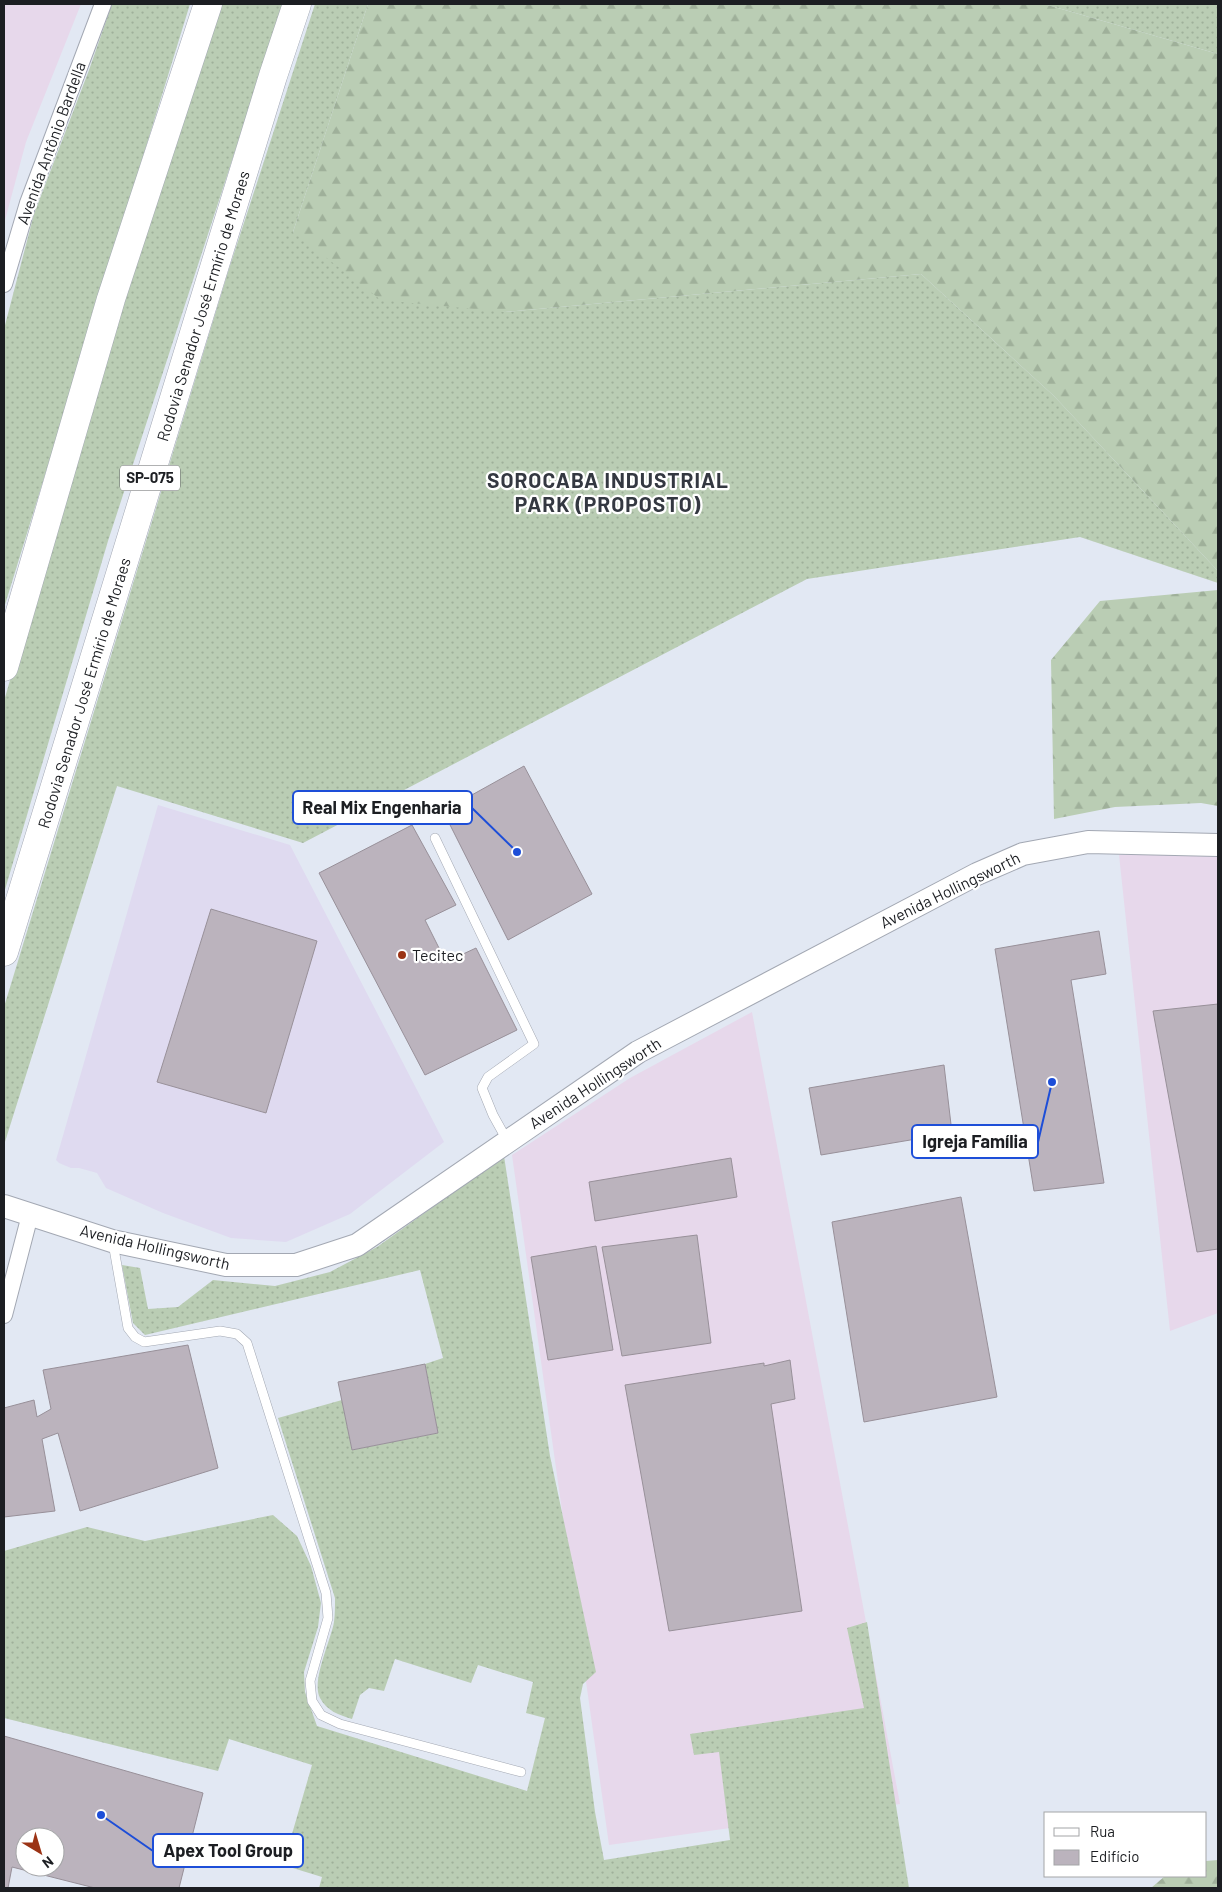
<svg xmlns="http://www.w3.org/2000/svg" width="1222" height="1892" viewBox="0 0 1222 1892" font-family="Barlow,sans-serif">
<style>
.commercial{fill:#dfdaf0}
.industrial{fill:#e7d8eb}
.grass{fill:url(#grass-dots)}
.forest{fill:url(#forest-firs)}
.building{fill:#bbb3bd;stroke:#989099;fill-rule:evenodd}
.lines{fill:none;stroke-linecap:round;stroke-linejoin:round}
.lane-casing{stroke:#a3a8b3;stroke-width:10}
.street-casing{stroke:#a3a8b3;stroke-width:18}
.secondary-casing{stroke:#a3a8b3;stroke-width:24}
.highway-casing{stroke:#a3a8b3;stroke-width:29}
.lane{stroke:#fff;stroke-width:9}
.street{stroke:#fff;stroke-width:16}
.secondary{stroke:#fff;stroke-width:22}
.highway{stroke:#fff;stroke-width:28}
.poi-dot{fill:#9b3315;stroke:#fff;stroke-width:2}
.labels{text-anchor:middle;stroke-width:4.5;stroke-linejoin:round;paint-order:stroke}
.shield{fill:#fff;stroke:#606264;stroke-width:1}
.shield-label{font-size:15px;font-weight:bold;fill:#1c1e22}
.street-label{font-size:16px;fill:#1c1e22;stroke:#fff}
.poi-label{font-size:16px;fill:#1c1e22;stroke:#fff;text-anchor:start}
.district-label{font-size:21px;font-weight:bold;letter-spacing:1px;fill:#343841;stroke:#fff}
.leader{fill:none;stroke:#1d4ed8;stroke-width:2}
.callout-dot{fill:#1d4ed8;stroke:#fff;stroke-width:2}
.callout{fill:#fff;stroke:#1d4ed8;stroke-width:2}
.callout-label{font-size:18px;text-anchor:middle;font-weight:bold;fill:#1c1e22}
</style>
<defs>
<pattern id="grass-dots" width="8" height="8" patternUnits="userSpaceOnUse" patternTransform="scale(1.25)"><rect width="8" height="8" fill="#bacdb4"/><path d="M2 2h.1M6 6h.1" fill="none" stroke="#9fb09a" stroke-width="1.8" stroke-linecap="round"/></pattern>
<pattern id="forest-firs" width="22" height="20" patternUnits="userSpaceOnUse" patternTransform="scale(1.25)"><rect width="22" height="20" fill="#bacdb4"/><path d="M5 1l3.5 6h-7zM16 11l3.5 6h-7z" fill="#9fb09a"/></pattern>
</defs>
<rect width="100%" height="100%" fill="#e2e8f3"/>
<!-- commercial -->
<path class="commercial" d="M158,805L290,845L444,1142L350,1214L286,1242L231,1238L163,1213L106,1188L97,1173L79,1168H71L59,1163L56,1160Z"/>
<!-- industrial -->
<path class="industrial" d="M4,4H81L26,142L4,224Z
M1119,855H1218V1313L1170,1331Z
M752,1012L900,1804L609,1845L512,1155L630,1078Z"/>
<!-- grass -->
<path class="grass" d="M112,4H190L4,608V329L34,214L89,70Z
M219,4H283L108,541L4,893V701L54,528L164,168Z
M315,4H368L293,232L505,312L921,274L1054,396L1218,571V583L1080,537L807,579L303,843L117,786L4,1145V1007L228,272Z
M1044,4H1218V54Z
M504,1156L550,1456L596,1672L583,1684L580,1698L595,1812L604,1860L730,1840L719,1752L694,1755L690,1734L864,1708L847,1628L867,1622L909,1888H319L322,1877L283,1865L312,1765L229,1739L218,1771L4,1718V1551L87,1527L145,1541L273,1515L297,1536L311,1566L321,1603L318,1627L304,1672L305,1692L317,1726L527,1791L545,1718L526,1713L533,1682L478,1665L471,1683L395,1659L384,1691L369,1688L360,1695L352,1719C339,1715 327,1711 320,1698C311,1681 331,1640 334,1622C335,1614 335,1606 335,1598L278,1418L342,1400L352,1450L438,1433L425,1364L443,1358L420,1270L145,1335L133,1323L122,1265L140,1268L148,1309L178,1307L213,1280L275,1286L330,1272L377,1247Z"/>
<!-- forest -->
<path class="forest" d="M368,4H1044L1218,54V571L1054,396L921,274L505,312L381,300L293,232Z
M1218,590V806L1201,803L1115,807L1054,819L1051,660L1100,601Z
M1218,1860V1888H1151L1165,1876H1206V1861Z"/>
<!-- building -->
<path class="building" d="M524,766L592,894L508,940L443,811Z
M412,825L456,905L425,920L446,962L476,948L517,1030L425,1075L319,873Z
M211,909L317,941L266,1113L157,1082Z
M1099,931L1106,974L1071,980L1104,1183L1034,1191L995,949Z
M1218,1004V1249L1197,1252L1153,1011Z
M944,1065L952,1133L821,1155L809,1088Z
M731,1158L737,1197L595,1221L589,1182Z
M961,1197L997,1397L864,1422L832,1222Z
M697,1235L711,1343L622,1356L602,1247Z
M596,1246L613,1350L548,1360L531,1257Z
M188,1345L218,1468L80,1511L58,1433L42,1439L55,1511L4,1517V1408L34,1400L37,1417L51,1409L43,1370Z
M790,1360L795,1399L771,1404L802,1611L669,1631L625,1385L764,1363V1366Z
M425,1364L438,1433L352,1450L338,1382Z
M4,1736L203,1793L179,1888H95L12,1867L8,1888H4ZM25,1837H55V1867H25Z"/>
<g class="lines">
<defs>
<path id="lane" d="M435,838L534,1044L488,1077L482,1088L493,1115L508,1142
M113,1243L128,1328L135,1337L144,1342L220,1331L237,1334L247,1343L326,1593L328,1618L310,1681L312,1701L321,1715L340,1724L521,1772"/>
<path id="street" d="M4,284L28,203L103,4
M4,1315L30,1215"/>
<path id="secondary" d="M4,1206L112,1241L226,1265H296L357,1245L638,1052L977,874L1023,854L1088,842L1218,845"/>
<path id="highway" d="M4,667L111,299L208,4
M4,952L273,76L297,4"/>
</defs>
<!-- lane casing -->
<use href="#lane" class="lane-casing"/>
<!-- street casing -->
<use href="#street" class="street-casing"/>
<!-- secondary casing -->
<use href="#secondary" class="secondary-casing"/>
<!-- highway casing -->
<use href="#highway" class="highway-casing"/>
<!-- lane -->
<use href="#lane" class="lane"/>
<!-- street -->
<use href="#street" class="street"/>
<!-- secondary -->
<use href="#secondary" class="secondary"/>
<!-- highway -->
<use href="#highway" class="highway"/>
</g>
<!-- markers -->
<circle class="poi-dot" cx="402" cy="955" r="5"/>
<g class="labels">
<!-- shield labels -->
<rect class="shield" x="120" y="465.5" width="60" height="25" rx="4"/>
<g class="shield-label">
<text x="150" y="483">SP-075</text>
</g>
<!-- street labels -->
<g class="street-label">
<text transform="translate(51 143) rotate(-70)" y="6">Avenida Antônio Bardella</text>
<text transform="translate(203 306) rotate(-73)" y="6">Rodovia Senador José Ermírio de Moraes</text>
<text transform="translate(84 693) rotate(-73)" y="6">Rodovia Senador José Ermírio de Moraes</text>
<text transform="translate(950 890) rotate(-26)" y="6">Avenida Hollingsworth</text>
<text transform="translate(595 1083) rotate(-33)" y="6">Avenida Hollingsworth</text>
<text transform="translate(155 1247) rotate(13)" y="6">Avenida Hollingsworth</text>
</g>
<!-- poi labels -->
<g class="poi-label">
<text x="412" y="961">Tecitec</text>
</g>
<!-- district labels -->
<g class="district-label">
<text x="608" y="488">SOROCABA INDUSTRIAL<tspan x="608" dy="24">PARK (PROPOSTO)</tspan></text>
</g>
</g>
<!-- callouts -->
<path class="leader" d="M517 852L472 808M1052 1082L1038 1142M101 1815L153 1851"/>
<g class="callout-dot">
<circle cx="517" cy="852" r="5"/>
<circle cx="1052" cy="1082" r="5"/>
<circle cx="101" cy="1815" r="5"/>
</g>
<g class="callout">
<rect x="293" y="791" width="179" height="33" rx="5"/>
<rect x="912" y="1125" width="126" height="33" rx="5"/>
<rect x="153" y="1834" width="150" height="33" rx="5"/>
</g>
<g class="callout-label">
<text x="382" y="814">Real Mix Engenharia</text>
<text x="975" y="1148">Igreja Família</text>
<text x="228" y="1857">Apex Tool Group</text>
</g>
<!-- border -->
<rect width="1222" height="1892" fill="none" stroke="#1c1e22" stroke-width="10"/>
<!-- legend -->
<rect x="1044" y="1812" width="162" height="65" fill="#ffffff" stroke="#a4a5a7"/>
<rect x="1054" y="1828" width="25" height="8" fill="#ffffff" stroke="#a4a5a7"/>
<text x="1090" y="1837" font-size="15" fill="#1c1e22">Rua</text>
<rect x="1054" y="1850" width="25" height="15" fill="#bbb3bd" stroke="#a4a5a7"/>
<text x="1090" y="1862" font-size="15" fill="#1c1e22">Edifício</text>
<!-- north arrow -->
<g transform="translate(40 1852) rotate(142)"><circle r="24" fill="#ffffff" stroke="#a4a5a7"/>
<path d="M0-4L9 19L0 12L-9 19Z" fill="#9b3315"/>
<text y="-8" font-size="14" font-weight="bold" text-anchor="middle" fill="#1c1e22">N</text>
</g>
</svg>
